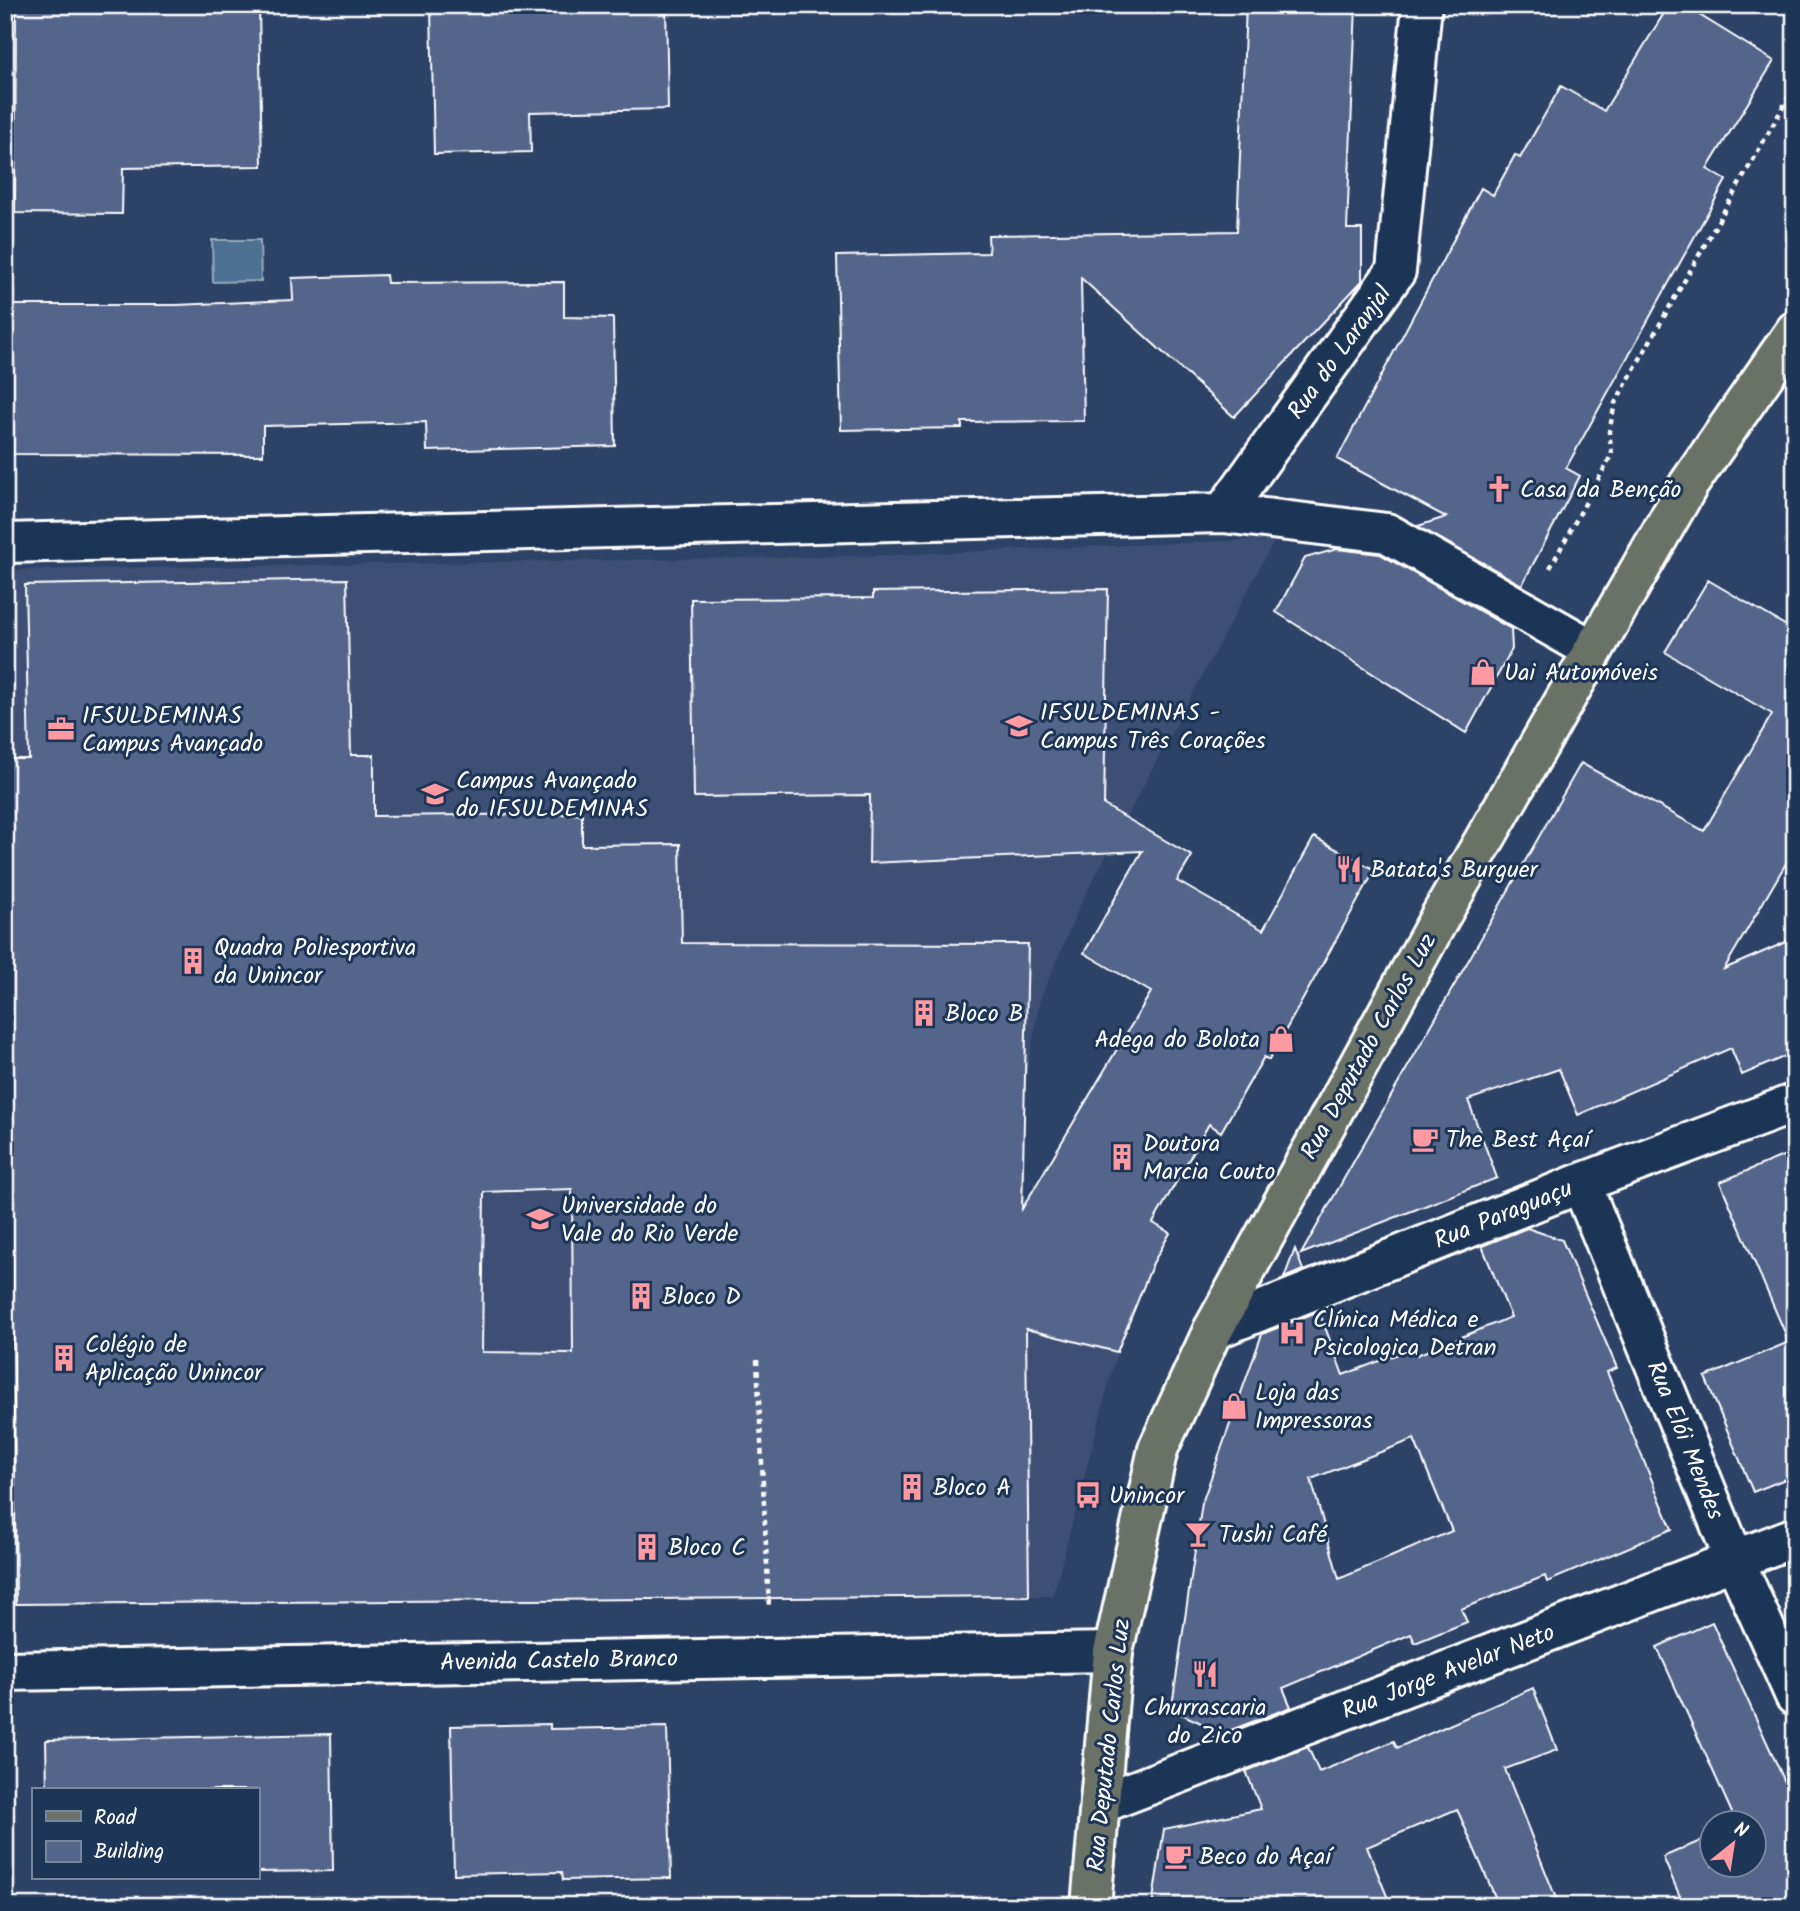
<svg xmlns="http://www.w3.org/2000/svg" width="1800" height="1911" viewBox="0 0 1800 1911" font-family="Kalam,sans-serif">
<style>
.built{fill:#3c5074}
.water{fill:#4d7193;stroke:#94aabe;stroke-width:2}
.building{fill:#53658b;stroke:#fff;stroke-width:2;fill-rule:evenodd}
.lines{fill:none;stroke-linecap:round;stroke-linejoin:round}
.minor-casing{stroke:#fff;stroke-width:44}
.major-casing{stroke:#fff;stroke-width:44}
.path{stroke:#fff;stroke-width:4.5;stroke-dasharray:5 5;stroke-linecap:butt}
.minor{stroke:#1d3557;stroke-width:38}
.major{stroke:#6a7166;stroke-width:38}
.labels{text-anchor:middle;stroke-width:6;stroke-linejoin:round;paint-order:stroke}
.street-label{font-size:24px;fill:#fff;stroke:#1d3557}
.poi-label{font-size:24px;fill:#fff;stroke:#1d3557;text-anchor:start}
</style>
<rect width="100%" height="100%" fill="#2c4266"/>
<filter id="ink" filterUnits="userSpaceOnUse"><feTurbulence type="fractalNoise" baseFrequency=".0143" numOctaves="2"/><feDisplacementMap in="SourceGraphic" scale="14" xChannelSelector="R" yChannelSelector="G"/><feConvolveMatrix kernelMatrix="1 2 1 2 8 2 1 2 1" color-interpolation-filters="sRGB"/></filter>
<g filter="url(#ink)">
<!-- built -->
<path class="built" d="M1275,539L1081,903L1040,1000L1025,1083V1197L1153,1263L1117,1352L1053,1596L16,1604L6,570L866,556Z"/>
<!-- water -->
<path class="water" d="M212,240H260L261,281L213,282Z"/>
<!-- building -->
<path class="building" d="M16,5H124V10L259,7L262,166L123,168L122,214L15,213Z
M1246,5H1356L1347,229H1362V281L1234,417L1081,278L1084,421L962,422V428L841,430L837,256L989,253L988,235L1237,231Z
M1669,5H1683L1774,61L1707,169L1726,180L1566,468L1580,476L1522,585L1418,526L1446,517L1337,459L1481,188L1493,195L1515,155L1520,158L1561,86L1604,111Z
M666,6L668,109L530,112L531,152L434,154L431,8Z
M386,275L387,283L564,282V317L613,318L615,446L427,451L426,422L263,426V455L12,454V305H176L293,300L292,278Z
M1337,549L1380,554L1511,629L1512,649L1466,733L1276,612L1305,558Z
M347,579L351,755H374V816L582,814V845L680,844L682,943L1028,944L1022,1209L1151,992L1084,953L1142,851L869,863L870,795L694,797L691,599L873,598V592L1108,589L1104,805L1192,856L1177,881L1263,930L1314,837L1375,870L1269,1060L1264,1057L1221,1132L1209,1124L1153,1223L1170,1233L1153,1263L1117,1352L1026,1329L1029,1596L16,1604L7,759H29L25,585ZM572,1189L573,1353L482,1352L484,1192Z
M1708,580L1795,631V848L1724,969L1795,938V1052L1742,1075L1731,1048L1578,1115L1559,1069L1468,1100L1497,1178L1301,1254L1581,763L1704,831L1772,714L1665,652Z
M1795,1151V1475L1753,1492L1705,1377L1789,1342L1720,1182Z
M1527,1228L1562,1240L1617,1368L1607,1372L1672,1529L1547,1582L1545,1576L1461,1609L1467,1622L1415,1643L1411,1634L1283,1688L1291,1707L1223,1733L1181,1714L1173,1699L1202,1503L1262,1334L1319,1311L1343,1375L1414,1348L1417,1355L1511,1317L1482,1246ZM1414,1439L1452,1531L1339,1579L1311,1479Z
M1295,1249L1303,1270L1284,1278Z
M1712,1622L1795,1804V1906H1684L1663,1857L1712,1836V1866H1754V1824H1737L1657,1647Z
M1533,1688L1557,1750L1505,1769L1559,1906H1499L1457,1809L1367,1847L1391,1906H1152L1164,1829L1261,1809L1246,1771L1308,1747L1319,1772L1394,1741L1397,1748Z
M550,1724V1729L667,1727L671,1878L563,1880L562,1872L454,1874L451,1726Z
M331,1734L333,1871L257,1872V1790H47L46,1740Z"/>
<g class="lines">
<defs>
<path id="minor" d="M1223,513L1396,271L1422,5
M5,543L1223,513L1387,533L1593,650
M1581,1183L1735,1561L1795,1696
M1213,1330L1581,1183L1795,1103
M5,1671L1113,1652
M1100,1804L1795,1537"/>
<path id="major" d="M1091,1906L1113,1652L1158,1449L1213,1330L1440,917L1689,484L1795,331"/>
</defs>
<!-- minor casing -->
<use href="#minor" class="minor-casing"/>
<!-- major casing -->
<use href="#major" class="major-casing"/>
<!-- path -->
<path class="path" d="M1550,568L1612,454L1609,432L1615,403L1795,86
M757,1360L769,1607"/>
<!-- minor -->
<use href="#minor" class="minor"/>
<!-- major -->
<use href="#major" class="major"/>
</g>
</g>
<!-- icons -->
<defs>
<symbol id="church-bare" viewBox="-9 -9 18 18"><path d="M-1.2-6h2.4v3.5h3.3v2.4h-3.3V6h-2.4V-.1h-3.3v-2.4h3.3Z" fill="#ff9aa2" stroke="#1d3557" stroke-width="2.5" paint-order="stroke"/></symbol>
<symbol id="shop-bare" viewBox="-9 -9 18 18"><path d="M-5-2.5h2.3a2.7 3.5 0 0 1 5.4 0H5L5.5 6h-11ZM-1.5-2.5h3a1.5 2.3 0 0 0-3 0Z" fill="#ff9aa2" stroke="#1d3557" stroke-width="2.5" paint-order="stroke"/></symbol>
<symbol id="university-bare" viewBox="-9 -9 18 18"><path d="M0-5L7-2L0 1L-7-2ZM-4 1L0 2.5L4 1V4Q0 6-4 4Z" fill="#ff9aa2" stroke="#1d3557" stroke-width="2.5" paint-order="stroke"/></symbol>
<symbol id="office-bare" viewBox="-9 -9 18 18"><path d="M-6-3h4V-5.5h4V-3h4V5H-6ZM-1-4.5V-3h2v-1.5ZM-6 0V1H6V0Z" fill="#ff9aa2" stroke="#1d3557" stroke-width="2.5" paint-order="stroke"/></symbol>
<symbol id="restaurant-bare" viewBox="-9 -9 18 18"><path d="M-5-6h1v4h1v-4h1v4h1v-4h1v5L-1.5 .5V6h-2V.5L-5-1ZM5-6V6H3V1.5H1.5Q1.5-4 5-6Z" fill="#ff9aa2" stroke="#1d3557" stroke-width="2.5" paint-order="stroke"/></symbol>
<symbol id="building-bare" viewBox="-9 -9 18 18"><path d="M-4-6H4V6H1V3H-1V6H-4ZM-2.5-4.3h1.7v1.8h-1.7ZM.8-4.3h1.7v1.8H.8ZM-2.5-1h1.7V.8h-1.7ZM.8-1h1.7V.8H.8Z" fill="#ff9aa2" stroke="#1d3557" stroke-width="2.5" paint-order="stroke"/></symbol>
<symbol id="cafe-bare" viewBox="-9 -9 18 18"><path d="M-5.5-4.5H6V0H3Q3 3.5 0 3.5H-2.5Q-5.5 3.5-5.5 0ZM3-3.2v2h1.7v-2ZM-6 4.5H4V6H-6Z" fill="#ff9aa2" stroke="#1d3557" stroke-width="2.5" paint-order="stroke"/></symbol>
<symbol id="hospital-bare" viewBox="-9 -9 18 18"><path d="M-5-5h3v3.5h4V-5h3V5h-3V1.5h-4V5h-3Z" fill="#ff9aa2" stroke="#1d3557" stroke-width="2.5" paint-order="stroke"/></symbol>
<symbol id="bus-bare" viewBox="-9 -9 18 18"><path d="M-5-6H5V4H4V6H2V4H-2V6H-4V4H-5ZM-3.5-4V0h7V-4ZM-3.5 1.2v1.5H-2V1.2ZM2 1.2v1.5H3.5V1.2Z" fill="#ff9aa2" stroke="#1d3557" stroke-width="2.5" paint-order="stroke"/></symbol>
<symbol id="bar-bare" viewBox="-9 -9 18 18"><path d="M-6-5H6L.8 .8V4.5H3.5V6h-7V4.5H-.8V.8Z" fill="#ff9aa2" stroke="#1d3557" stroke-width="2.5" paint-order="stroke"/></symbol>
</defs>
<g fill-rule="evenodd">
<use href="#church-bare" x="1480" y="470" width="38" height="38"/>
<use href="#shop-bare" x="1464" y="653" width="38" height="38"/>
<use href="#university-bare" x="1000" y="707" width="38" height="38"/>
<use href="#office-bare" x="42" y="710" width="38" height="38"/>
<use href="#university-bare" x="416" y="775" width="38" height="38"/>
<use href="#restaurant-bare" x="1330" y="850" width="38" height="38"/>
<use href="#building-bare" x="174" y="942" width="38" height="38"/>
<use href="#building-bare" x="905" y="994" width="38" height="38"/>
<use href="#shop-bare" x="1262" y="1020" width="38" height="38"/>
<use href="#cafe-bare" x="1406" y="1120" width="38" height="38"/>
<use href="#building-bare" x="1103" y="1138" width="38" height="38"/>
<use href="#university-bare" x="521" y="1200" width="38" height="38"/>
<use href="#building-bare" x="622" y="1277" width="38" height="38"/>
<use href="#hospital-bare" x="1273" y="1314" width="38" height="38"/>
<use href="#building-bare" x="45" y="1339" width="38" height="38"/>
<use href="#shop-bare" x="1215" y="1387" width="38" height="38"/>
<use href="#building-bare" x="893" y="1468" width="38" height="38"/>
<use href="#bus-bare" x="1069" y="1476" width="38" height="38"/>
<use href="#bar-bare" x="1179" y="1515" width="38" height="38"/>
<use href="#building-bare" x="628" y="1528" width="38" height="38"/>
<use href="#restaurant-bare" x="1186" y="1655" width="38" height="38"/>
<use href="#cafe-bare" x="1159" y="1837" width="38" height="38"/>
</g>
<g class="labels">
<!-- street labels -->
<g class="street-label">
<text transform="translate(1339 352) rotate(-54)" y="8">Rua do Laranjal</text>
<text transform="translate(1368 1046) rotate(-61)" y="8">Rua Deputado Carlos Luz</text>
<text transform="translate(1503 1214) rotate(-22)" y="8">Rua Paraguaçu</text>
<text transform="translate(1686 1440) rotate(68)" y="8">Rua Elói Mendes</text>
<text transform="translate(559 1660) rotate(-1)" y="8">Avenida Castelo Branco</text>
<text transform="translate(1448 1671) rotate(-21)" y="8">Rua Jorge Avelar Neto</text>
<text transform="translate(1108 1745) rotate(-84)" y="8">Rua Deputado Carlos Luz</text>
</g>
<!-- poi labels -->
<g class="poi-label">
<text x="1520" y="497">Casa da Benção</text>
<text x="1504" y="680">Uai Automóveis</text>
<text x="1040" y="720">IFSULDEMINAS -<tspan x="1040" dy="28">Campus Três Corações</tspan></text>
<text x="82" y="723">IFSULDEMINAS<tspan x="82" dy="28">Campus Avançado</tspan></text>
<text x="456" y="788">Campus Avançado<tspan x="456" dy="28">do IFSULDEMINAS</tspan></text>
<text x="1370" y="877">Batata's Burguer</text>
<text x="214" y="955">Quadra Poliesportiva<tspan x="214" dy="28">da Unincor</tspan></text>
<text x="945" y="1021">Bloco B</text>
<text x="1260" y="1047" text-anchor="end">Adega do Bolota</text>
<text x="1446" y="1147">The Best Açaí</text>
<text x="1143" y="1151">Doutora<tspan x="1143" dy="28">Marcia Couto</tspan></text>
<text x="561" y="1213">Universidade do<tspan x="561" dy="28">Vale do Rio Verde</tspan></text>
<text x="662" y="1304">Bloco D</text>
<text x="1313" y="1327">Clínica Médica e<tspan x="1313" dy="28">Psicologica Detran</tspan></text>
<text x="85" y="1352">Colégio de<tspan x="85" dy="28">Aplicação Unincor</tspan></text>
<text x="1255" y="1400">Loja das<tspan x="1255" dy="28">Impressoras</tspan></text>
<text x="933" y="1495">Bloco A</text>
<text x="1109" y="1503">Unincor</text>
<text x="1219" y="1542">Tushi Café</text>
<text x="668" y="1555">Bloco C</text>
<text x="1205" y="1715" text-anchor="middle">Churrascaria<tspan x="1205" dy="28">do Zico</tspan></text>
<text x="1199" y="1864">Beco do Açaí</text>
</g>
</g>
<!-- margin -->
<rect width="1800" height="1911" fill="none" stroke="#1d3557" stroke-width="28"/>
<rect x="14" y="14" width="1772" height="1883" fill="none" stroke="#fff" stroke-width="2.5" filter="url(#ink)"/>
<!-- legend -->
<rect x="32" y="1788" width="228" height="91" fill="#1d3557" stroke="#77869a" stroke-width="2"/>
<rect x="46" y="1811" width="35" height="10" fill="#6a7166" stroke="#77869a" stroke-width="2"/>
<text x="94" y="1824" font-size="21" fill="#ffffff">Road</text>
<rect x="46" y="1841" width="35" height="21" fill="#53658b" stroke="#77869a" stroke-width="2"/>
<text x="94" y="1858" font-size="21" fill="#ffffff">Building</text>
<!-- north arrow -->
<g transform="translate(1733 1844) rotate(30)"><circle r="33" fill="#1d3557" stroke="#77869a" stroke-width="2"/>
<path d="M0-5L12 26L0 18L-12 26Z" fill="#ff9aa2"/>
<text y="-10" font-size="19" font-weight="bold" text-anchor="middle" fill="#ffffff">N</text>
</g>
</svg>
